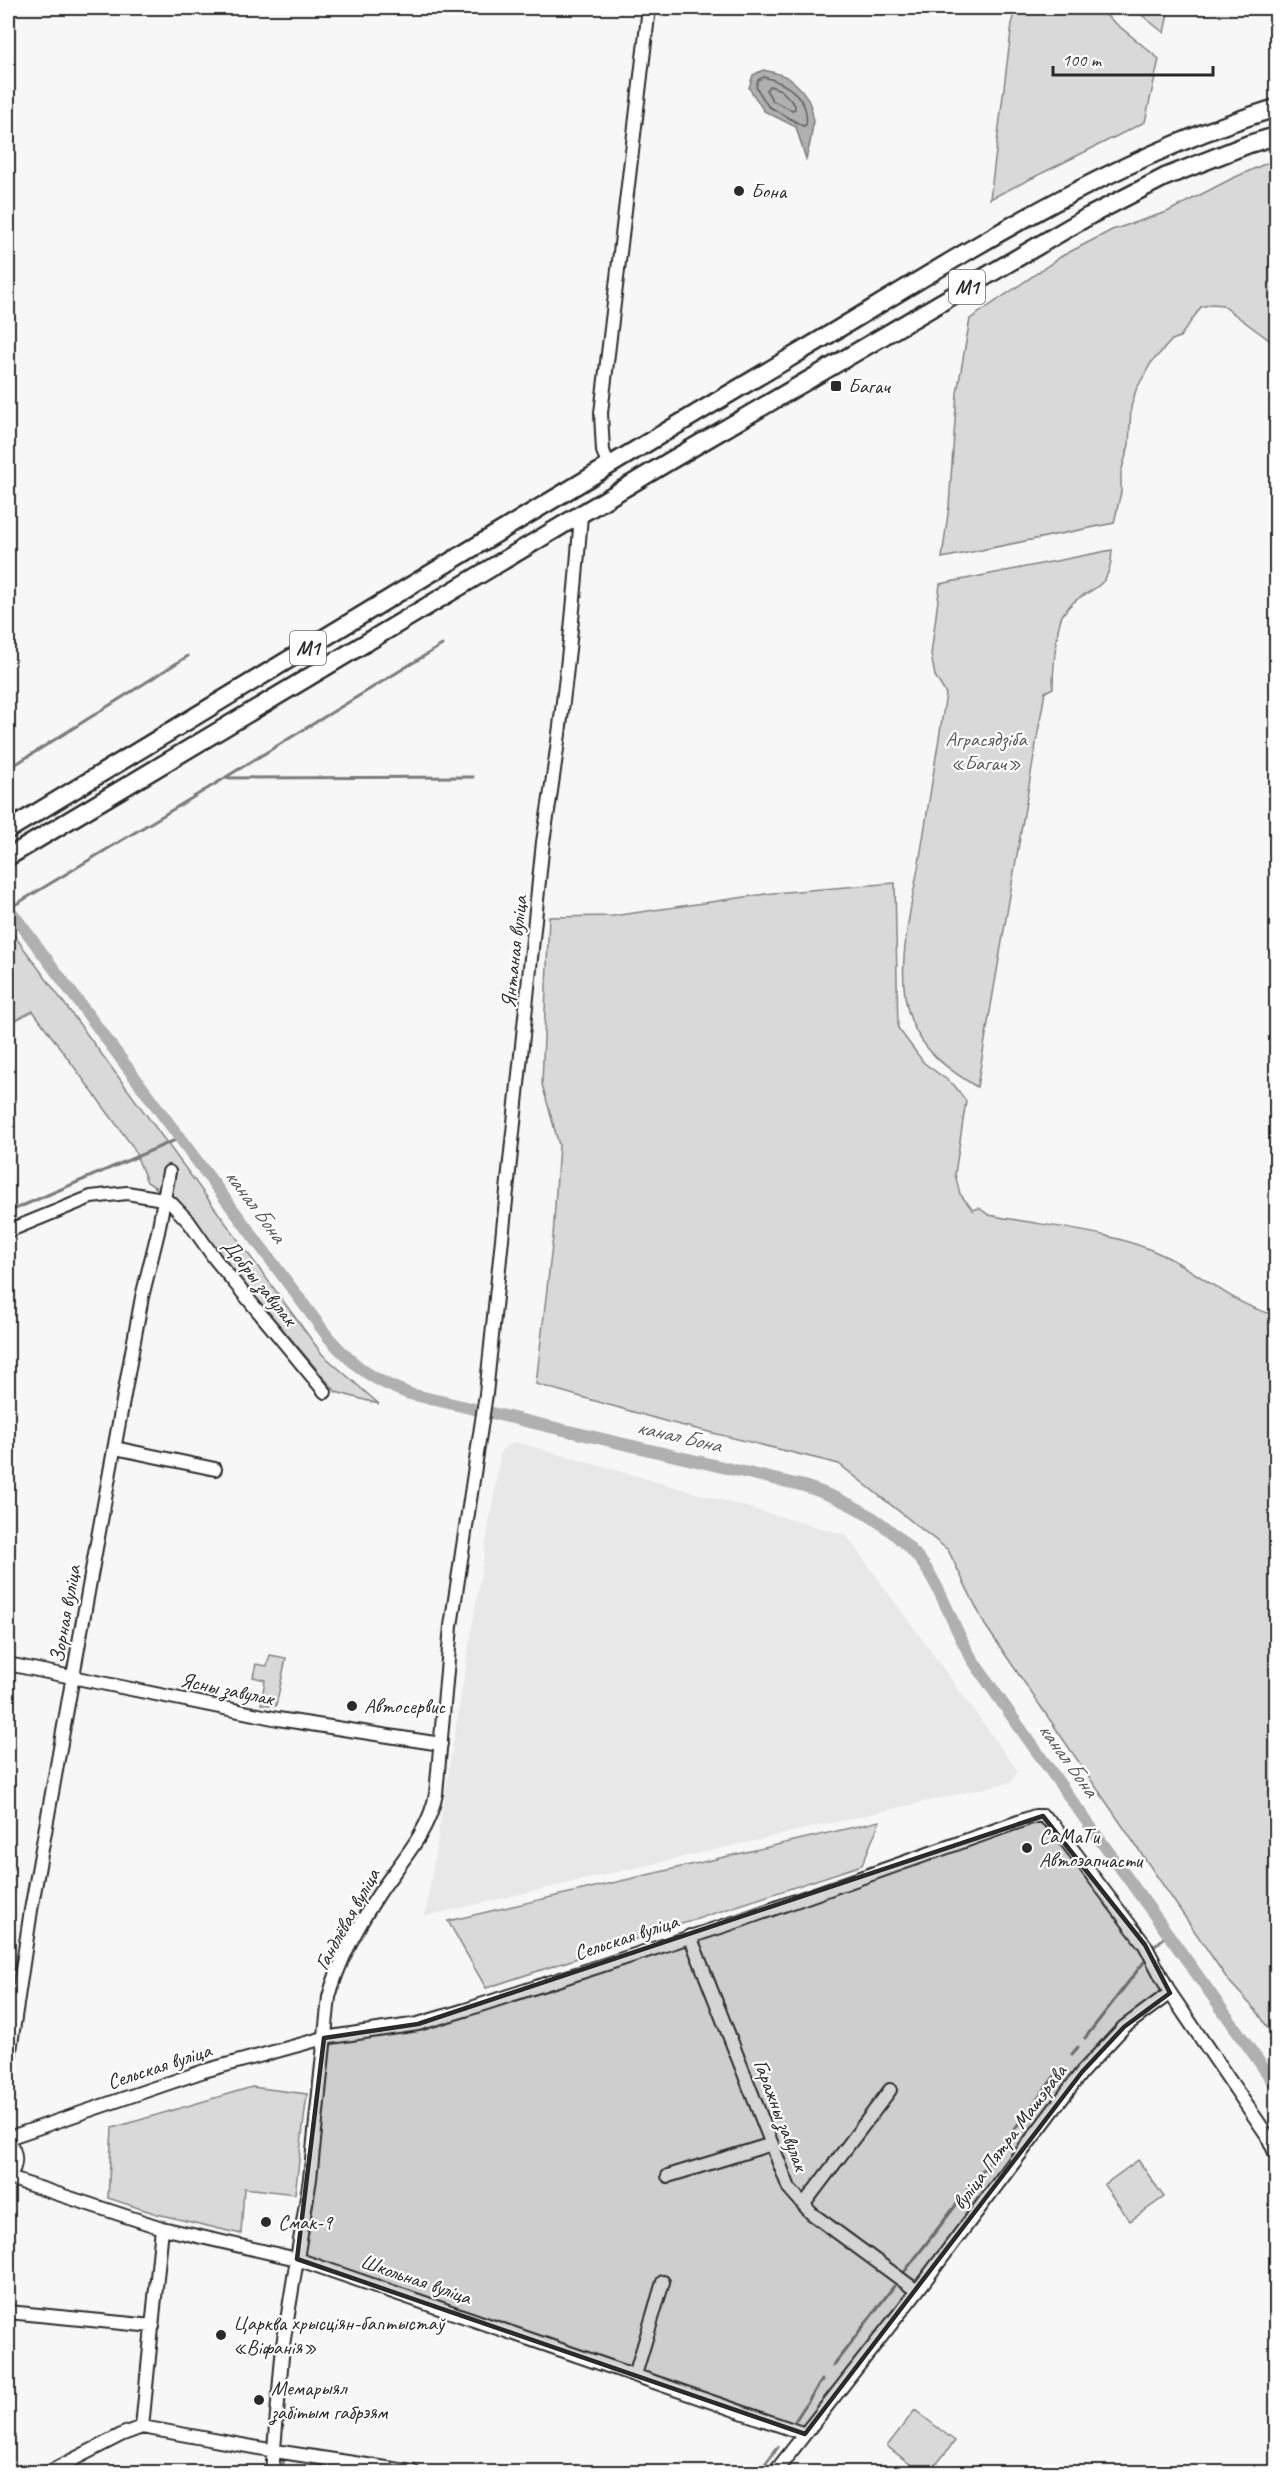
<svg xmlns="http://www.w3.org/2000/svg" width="1284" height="2480" viewBox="0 0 1284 2480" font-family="Caveat,sans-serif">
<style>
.built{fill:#e8e8e8}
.green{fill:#d9d9d9;stroke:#828282;stroke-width:1.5}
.water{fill:#b0b0b0;stroke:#7b7b7b;stroke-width:1.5}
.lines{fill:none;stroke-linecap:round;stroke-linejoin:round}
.shore{stroke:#606060;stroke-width:1.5}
.stream{stroke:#7b7b7b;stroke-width:3}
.canal{stroke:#b0b0b0;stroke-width:12}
.minor-casing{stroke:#2b2b2b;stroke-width:16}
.highway-casing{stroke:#2b2b2b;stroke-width:21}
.minor{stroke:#fff;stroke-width:12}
.highway{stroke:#fff;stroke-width:16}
.marked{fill:#2b2b2b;fill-opacity:0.2;stroke:#2b2b2b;stroke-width:4.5;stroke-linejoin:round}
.poi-dot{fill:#2b2b2b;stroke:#fff;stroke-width:2}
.labels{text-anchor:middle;stroke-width:4.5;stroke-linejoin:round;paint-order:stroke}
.shield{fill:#fff;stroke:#6b6b6b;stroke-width:1.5}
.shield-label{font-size:20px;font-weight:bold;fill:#2b2b2b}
.poi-label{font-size:21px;fill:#2b2b2b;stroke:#fff;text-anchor:start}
.park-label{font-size:21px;fill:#565656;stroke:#fff}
.street-label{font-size:21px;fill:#2b2b2b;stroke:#fff}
.water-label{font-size:22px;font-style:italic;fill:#5a5a5a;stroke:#fff}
</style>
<rect width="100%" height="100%" fill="#f7f7f7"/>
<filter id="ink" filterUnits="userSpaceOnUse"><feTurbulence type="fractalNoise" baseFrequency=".0167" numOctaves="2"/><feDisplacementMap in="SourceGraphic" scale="12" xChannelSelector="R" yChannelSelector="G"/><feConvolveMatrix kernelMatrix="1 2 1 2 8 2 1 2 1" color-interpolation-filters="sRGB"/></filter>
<g filter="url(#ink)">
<!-- built -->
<path class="built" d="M515,1442L846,1535L1018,1771L1011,1782L425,1916L501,1450Z"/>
<!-- green -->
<path class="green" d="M1014,8H1097L1159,59L1145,122L990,199Z
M1133,8H1169L1164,33Z
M1276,159V345L1222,305L1212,304L1201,307L1180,337L1172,340L1151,363L1136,390L1131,407L1129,445L1121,472V492L1114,523L942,558L949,506L957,393L970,319L1062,256L1112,230L1167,212L1231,179Z
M1112,550C1110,599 1084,583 1063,614C1056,625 1053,673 1053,688L1045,692L977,1087C949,1070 923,1052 911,1020C893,974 912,905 920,857C929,803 937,749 946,694L935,676L931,655L940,584Z
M895,883L898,1028L924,1063L954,1085L966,1101L955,1174L960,1194L973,1210L979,1208L989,1215C1048,1227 1112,1230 1167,1257C1203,1275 1236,1307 1276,1315V2041L1259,2014L1228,1980L985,1625L948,1550L839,1464L668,1422L536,1384L553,1237L559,1145L542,1084L549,917L613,916L773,893Z
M8,930L14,935L322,1354L379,1404L336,1392L243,1282L181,1204L147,1182L133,1147L33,1011L8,1024Z
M270,1655L286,1658L276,1706L261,1704L265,1680L253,1677L256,1664L267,1666Z
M880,1821L862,1865L486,1988L448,1921Z
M252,2087L307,2094L295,2194L244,2188L241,2234L157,2214L108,2198L112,2128Z
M1138,2160L1164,2197L1130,2221L1104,2185Z
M915,2410L955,2441L930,2472H920L887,2446Z"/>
<!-- water -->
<path class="water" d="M763,70C771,72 783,74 790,79C820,102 815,127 806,159L796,127L764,111L749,88L753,75Z"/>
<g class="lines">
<!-- shore -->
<path class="shore" d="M764,77C787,83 810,98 806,125L803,126L768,106L756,87L758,80Z
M770,86L781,90L795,105V109L792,110L773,101L766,90Z"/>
<!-- stream -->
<path class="stream" d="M8,769L188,656
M226,777L442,645
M8,909L225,778L473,777
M8,1212L180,1138
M1155,1946L1169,1933
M1085,2038L1144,1962
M1072,2054L1078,2047
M1004,2143L1061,2068
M977,2177L993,2157
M905,2271L970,2187
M833,2366L894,2286
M795,2421L822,2380
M282,2472L283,2462L286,2459L299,2461
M759,2472L778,2447"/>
<!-- canal -->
<path class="canal" d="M8,907L328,1337C355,1367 372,1380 410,1394L804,1486C848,1500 884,1520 915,1554C943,1585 952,1630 976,1665C1074,1807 1178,1945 1276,2086"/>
<defs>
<path id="minor" d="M609,466L603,451L601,413L649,8
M8,1231L91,1197L127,1193L163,1199L171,1203L189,1222L215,1259L325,1392
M115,1448L215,1469
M8,1664L278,1719L441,1744
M690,1936L789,2188L811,2213L917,2291
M8,2064L31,1910L92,1570L142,1297L158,1232L169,1172
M8,2138L204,2071L324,2038L418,2024L465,2010L736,1922L1035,1816H1043L1054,1825L1145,1945L1170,1993L1267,2135L1276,2155
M8,2141C18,2153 17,2166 8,2179
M668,2176L772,2144
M9,2178L162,2228L297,2259L805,2434
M804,2204L890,2090
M8,2312L153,2326
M635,2375L663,2282
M142,2427L162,2228
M49,2472L123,2434L142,2427L275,2451L413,2472
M272,2472L283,2345L310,2179L329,1997C339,1959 360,1922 382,1889C403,1859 429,1831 436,1794L451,1626L486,1394L543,842C561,734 573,624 581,515
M775,2472L917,2291L1082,2072L1124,2027L1170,1993"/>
<path id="highway" d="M8,830C267,673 526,514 788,359C946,266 1099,161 1276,108
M8,857L668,462L1089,216L1165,177L1249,144L1276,136"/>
</defs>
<!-- minor casing -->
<use href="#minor" class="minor-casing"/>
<!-- highway casing -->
<use href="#highway" class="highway-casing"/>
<!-- minor -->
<use href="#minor" class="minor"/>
<!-- highway -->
<use href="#highway" class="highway"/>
</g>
</g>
<!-- marked area -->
<path class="marked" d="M1043,1816L1145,1945L1170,1993L1124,2027L1082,2072L805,2434L297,2259L324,2038L418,2024Z"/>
<!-- markers -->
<g class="poi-dot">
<circle cx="739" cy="191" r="6"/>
<rect x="830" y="380" width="12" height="12" rx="3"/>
<circle cx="352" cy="1706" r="6"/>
<circle cx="1027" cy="1848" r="6"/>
<circle cx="266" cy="2222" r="6"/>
<circle cx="221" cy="2335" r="6"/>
<circle cx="259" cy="2400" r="6"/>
</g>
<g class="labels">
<!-- shield labels -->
<g class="shield">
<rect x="949" y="270" width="36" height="34" rx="4.5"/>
<rect x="290" y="631" width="36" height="34" rx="4.5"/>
</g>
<g class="shield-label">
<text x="967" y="294">М1</text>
<text x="308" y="655">М1</text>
</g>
<!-- poi labels -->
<g class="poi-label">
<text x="751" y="198">Бона</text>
<text x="848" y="393">Багач</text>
<text x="364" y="1713">Автосервис</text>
<text x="1039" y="1843">СаМаТи<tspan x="1039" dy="24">Автоэапчасти</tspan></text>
<text x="278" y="2229">Смак-9</text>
<text x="233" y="2330">Царква хрысціян-баптыстаў<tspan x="233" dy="24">«Віфанія»</tspan></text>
<text x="271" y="2395">Мемарыял<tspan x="271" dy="24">забітым габрэям</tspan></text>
</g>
<!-- park labels -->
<g class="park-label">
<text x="986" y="746">Аграсядзіба<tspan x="986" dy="24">«Багач»</tspan></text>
</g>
<!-- street labels -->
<g class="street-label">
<text transform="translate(514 952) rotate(-84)" y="7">Янтаная вуліца</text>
<text transform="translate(260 1282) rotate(51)" y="7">Добры завулак</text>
<text transform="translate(65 1614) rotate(-80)" y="7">Зорная вуліца</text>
<text transform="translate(227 1689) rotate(12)" y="7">Ясны завулак</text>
<text transform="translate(347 1919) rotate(-61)" y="7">Гандлёвая вуліца</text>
<text transform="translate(626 1937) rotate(-18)" y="7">Сельская вуліца</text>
<text transform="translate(159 2066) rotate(-18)" y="7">Сельская вуліца</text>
<text transform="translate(781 2115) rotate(69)" y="7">Гаражны завулак</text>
<text transform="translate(1009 2137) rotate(-53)" y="7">вуліца Пятра Машэрава</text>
<text transform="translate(416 2279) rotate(19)" y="7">Школьная вуліца</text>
</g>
<!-- water labels -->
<g class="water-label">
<text transform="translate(256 1205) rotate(53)" y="8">канал Бона</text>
<text transform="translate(679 1435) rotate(13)" y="8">канал Бона</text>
<text transform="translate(1069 1759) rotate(54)" y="8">канал Бона</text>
</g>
</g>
<!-- margin -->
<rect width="1284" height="2480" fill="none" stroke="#fff" stroke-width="30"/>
<rect x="15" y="15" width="1254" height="2450" fill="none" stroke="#2b2b2b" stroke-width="2" filter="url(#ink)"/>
<!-- scale -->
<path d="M1053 66v9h160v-9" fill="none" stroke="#2b2b2b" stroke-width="3"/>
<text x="1062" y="66" font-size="18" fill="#2b2b2b" stroke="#ffffff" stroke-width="4.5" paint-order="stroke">100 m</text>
</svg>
